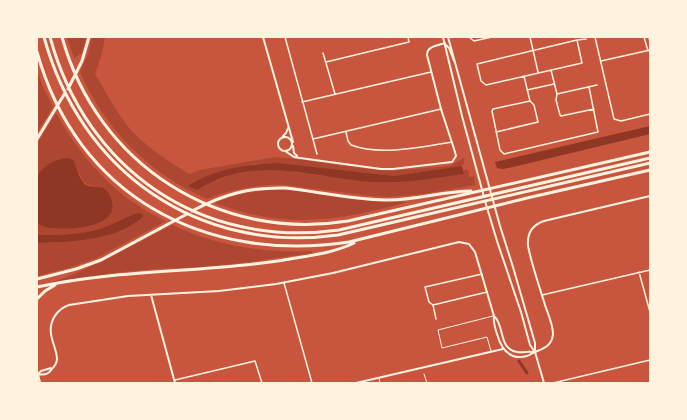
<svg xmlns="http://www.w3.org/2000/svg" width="687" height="420" viewBox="0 0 687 420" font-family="Quicksand,sans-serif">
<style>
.green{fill:#ae4732}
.water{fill:#8f3625}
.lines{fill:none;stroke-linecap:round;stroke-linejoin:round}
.canal{stroke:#8f3625;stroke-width:3}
.service{stroke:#fff3e0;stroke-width:1}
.minor{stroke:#fff3e0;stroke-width:1.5}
.tertiary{stroke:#fff3e0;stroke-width:2}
.secondary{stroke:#fff3e0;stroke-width:2}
.primary{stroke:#fff3e0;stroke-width:2.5}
.motorway{stroke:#fff3e0;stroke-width:3}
</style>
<rect width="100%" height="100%" fill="#c8553d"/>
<!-- green -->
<path class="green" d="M67,37H86L82,53L74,58Z
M92,37H105L102,53L95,74C106,92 116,112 130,129C146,147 168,161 189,174L200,170L275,157L297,159L352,167L389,171L450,166L464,158V164L459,167L394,176L279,163L253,164L220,171L194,182L196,190L230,175L261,170L286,171L372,182L392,183L464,174L463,170L467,169L469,173V177L474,176L475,185L424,194L389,197L371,196L285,185C258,184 233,189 207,199C149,173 106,131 80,72L88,54Z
M37,70L42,85L53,107L37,133Z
M56,113C81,158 118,200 166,221L97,258L69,268L37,276V243C71,242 118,241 144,216L137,213C124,218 112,225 99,229C79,235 58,235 37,235V224L102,186C83,187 82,181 76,165L61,159L46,166L37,177V144Z
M279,190H291L371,201L408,202C338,221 285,230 215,203C235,194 256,190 279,190Z
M172,225C215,245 265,254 312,251V253L256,261L206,267L155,269L122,272L47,283L65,278L103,261Z"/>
<!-- water -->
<path class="water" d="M650,126V134L517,166L503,169L497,168L495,162Z
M68,158L73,160C77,166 78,176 83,182C91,192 101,180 109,194C127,227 72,230 52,228C47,228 42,226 38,224L37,176C45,165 54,159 68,158Z
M279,163L394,176L462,166L464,174C434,178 403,184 373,182C326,179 278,162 231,175C219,178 208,184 197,190L188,186C215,168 248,164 279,163Z
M137,213H140L144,216C117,241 72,242 37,243V235C58,235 79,235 99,229C112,225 124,218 137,213Z"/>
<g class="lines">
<!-- canal -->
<path class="canal" d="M519,361L527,373"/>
<!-- service -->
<path class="service" d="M491,351L487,337L442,348L438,330L493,316
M424,374L427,383
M379,378L380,383"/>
<!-- minor -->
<path class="minor" d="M285,37L317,154
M469,37L474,41L492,37
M530,37L538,72
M595,37L614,119L621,121L650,114
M644,37L648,51
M649,37L650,43
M577,40L582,63L486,85L481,81L477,64L577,40L586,39
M323,53L335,94
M601,61L650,50
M326,62L409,42L408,37
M551,70L557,94L556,100L560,115L561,116L594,109
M527,90L554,84
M557,94L597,85
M530,101L493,109L492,111L500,150L504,154L598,132L589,87
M302,102L431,72
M346,132L348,141L351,145C380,156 422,147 452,142
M496,132L538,122L534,105L530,101L524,76
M313,139L441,109
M639,272L650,312
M482,274L425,287L429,302L433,305L487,292
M284,283L312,383
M542,295L650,270
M433,305L436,319
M175,380L255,361L262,383
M553,383L650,360"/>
<!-- tertiary -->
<path class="tertiary" d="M263,37L293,142
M283,136L286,133L288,128
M278 144a7 7 0 1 1 14 0a7 7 0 1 1-14 0Z
M293,146L294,153L297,156
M285,151L294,157L300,158L381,169H393L452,162L456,156L455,152L441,109L427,55C427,46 437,46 445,43
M151,295L175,383
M494,316C505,325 498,349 517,352C523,353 528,351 533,352
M37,374C42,375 48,375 51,370C54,367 57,364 57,359C57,351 52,342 51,334C49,321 57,309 69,305L128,296L219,291L276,284L333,273L459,242L469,244L475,252L494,316C493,322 495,328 497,334C501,348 509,361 527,356C530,355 532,353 535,352C544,348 552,346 553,334C553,324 548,314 545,305C539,285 532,266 528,246C527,234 532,225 544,221L650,196
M38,374L41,371L51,368
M356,383L503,349"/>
<!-- secondary -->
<path class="secondary" d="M443,37L462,116L484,197
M448,37L500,226L513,267L535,343V352
M445,44L449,48L454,61
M485,201L497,241L521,312L530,345L535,352L544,383"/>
<!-- primary -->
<path class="primary" d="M37,372L40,383"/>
<!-- motorway -->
<path class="motorway" d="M44,37C81,172 198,254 338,235L650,163
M50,37C86,170 201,249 339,230L650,158
M62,37C97,164 218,242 348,221L650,152
M37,52C77,196 205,264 349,242L527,198L650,170
M68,89L82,61L89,37
M37,139L65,93
M192,211C224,194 250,187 286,188C319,192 352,199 385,200C414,201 442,191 471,191
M37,279L76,269L101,260L187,214
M37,287C118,269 202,273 284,260C307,256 334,253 354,243
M37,299L45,291L55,285"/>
</g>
<!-- border -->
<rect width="687" height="420" fill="none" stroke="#fff3e0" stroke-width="76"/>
</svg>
